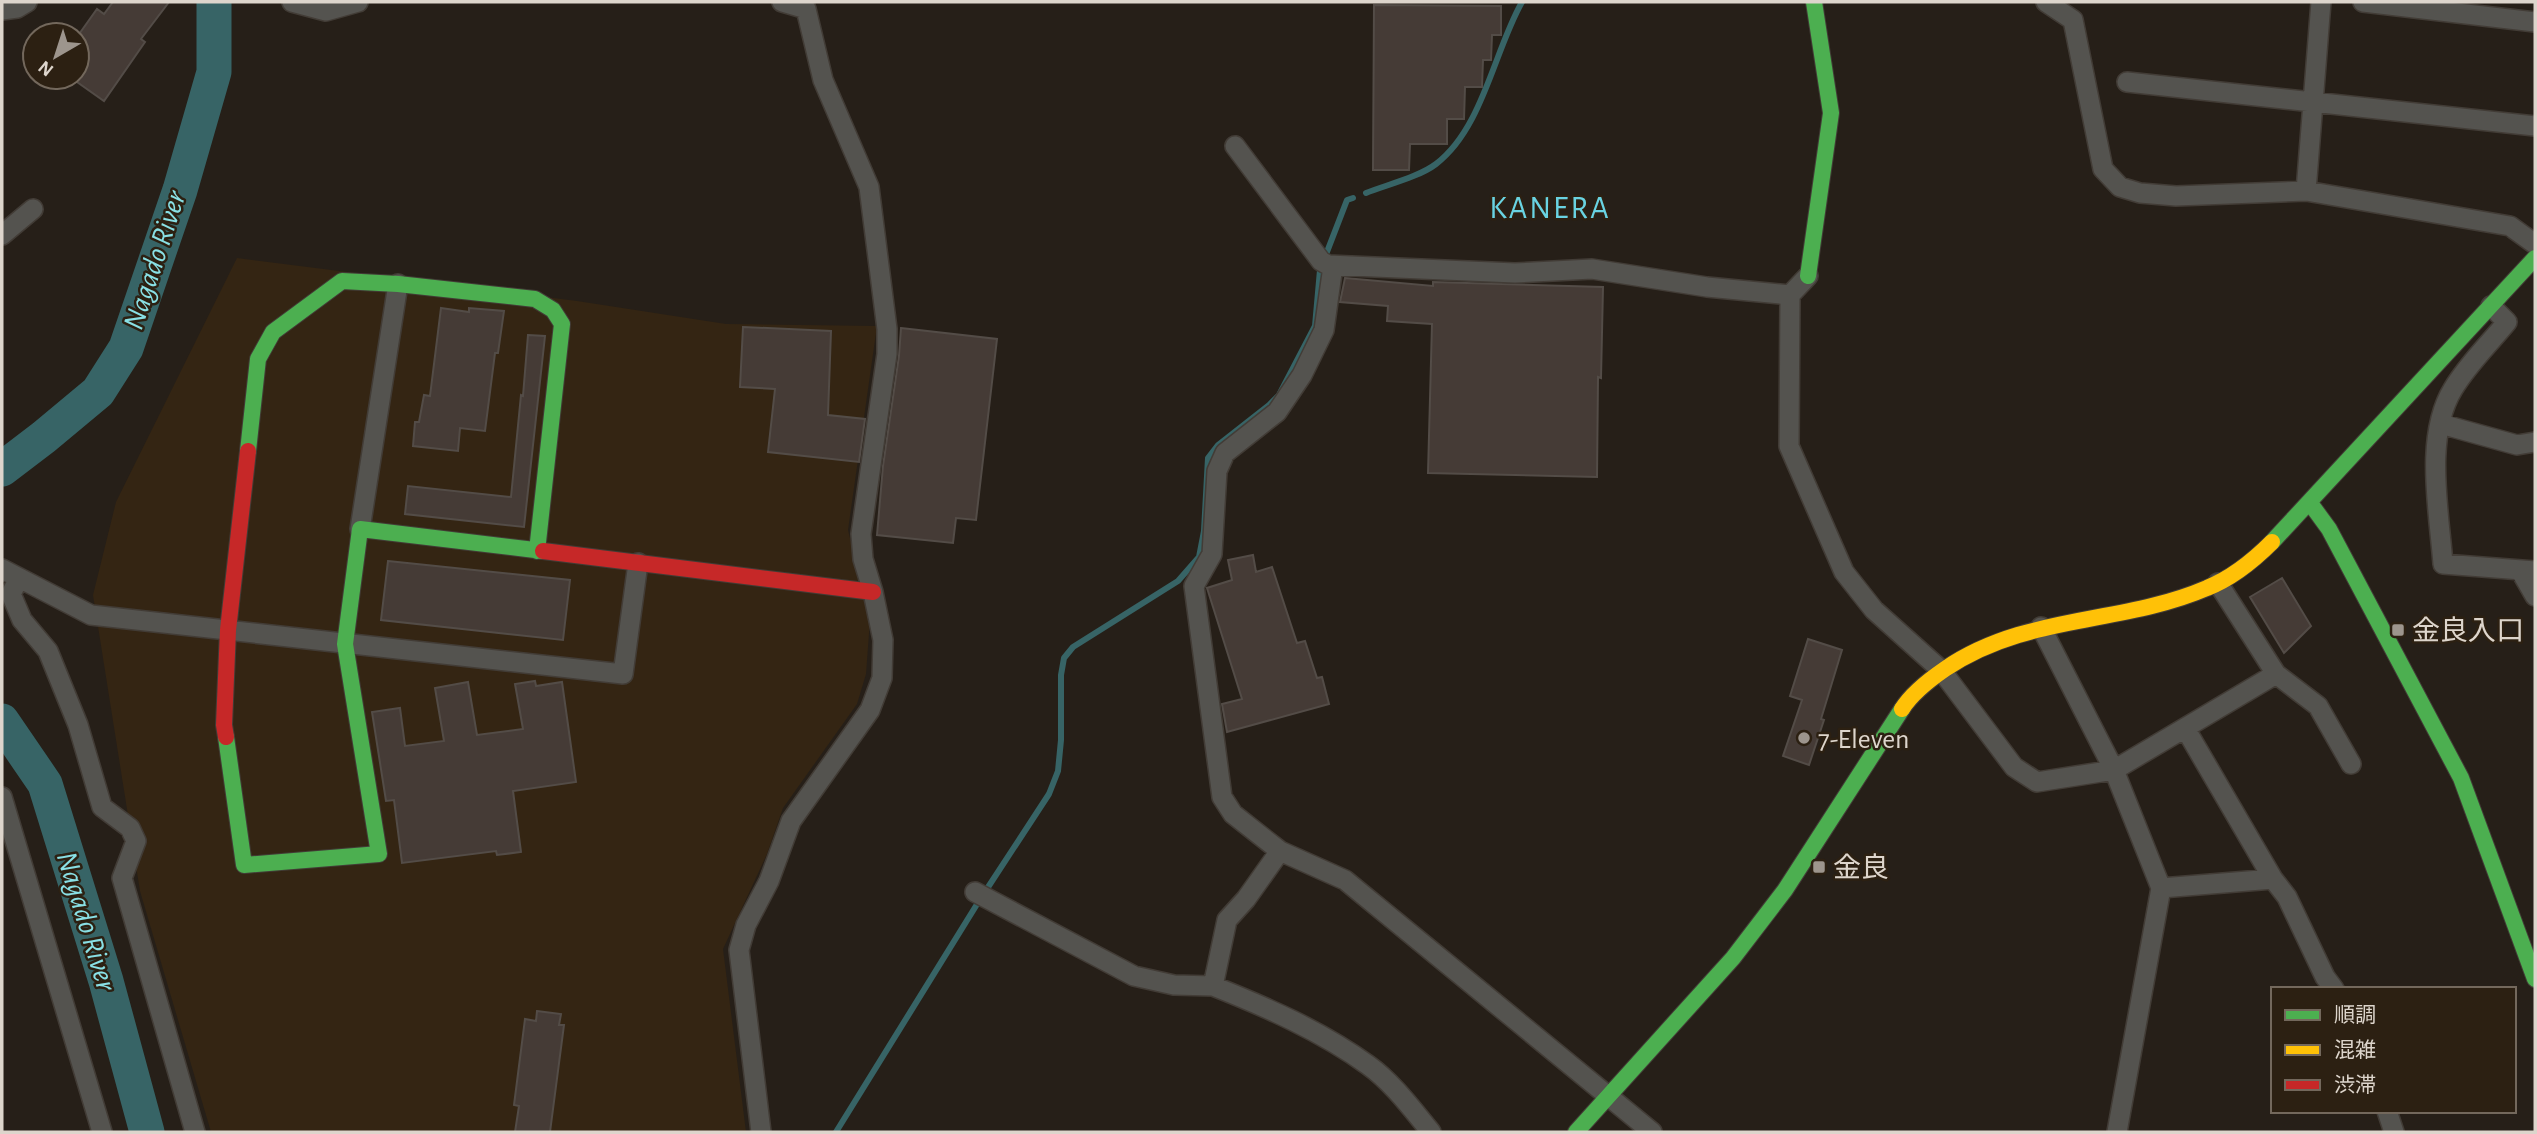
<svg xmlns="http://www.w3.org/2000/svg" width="2537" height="1134" viewBox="0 0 2537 1134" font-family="'Alegreya Sans','Noto Sans JP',sans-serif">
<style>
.built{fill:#342513}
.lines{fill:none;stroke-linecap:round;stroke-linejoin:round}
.stream{stroke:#376466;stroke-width:6}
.river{stroke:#376466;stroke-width:35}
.building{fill:#453b36;stroke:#534c47;stroke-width:2}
.street-casing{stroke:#423c36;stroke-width:22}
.fast-casing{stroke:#423c36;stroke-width:18}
.slow-casing{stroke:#423c36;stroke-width:18}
.jam-casing{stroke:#423c36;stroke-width:18}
.street{stroke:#54534f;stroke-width:19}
.fast{stroke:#4caf50;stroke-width:16}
.slow{stroke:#ffc107;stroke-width:16}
.jam{stroke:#c62828;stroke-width:16}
.poi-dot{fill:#9d958d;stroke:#2c2012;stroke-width:2.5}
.labels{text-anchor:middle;stroke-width:5;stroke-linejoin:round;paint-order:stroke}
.poi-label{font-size:28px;fill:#ddd5cc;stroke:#2c2012;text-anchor:start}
.water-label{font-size:30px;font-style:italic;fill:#89e0e5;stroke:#2c2012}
.quarter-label{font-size:32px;letter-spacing:2px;fill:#69d3e2;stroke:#2c2012}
</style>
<rect width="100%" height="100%" fill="#261f18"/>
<!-- built -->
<path class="built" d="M237,258L577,301L726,324L877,326L848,530L870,620L866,674L857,704L783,808L767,854L723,949L746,1132H211L140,891L93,595L116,502Z"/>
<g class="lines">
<!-- stream -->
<path class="stream" d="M1366,193C1386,185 1419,177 1436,164C1483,128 1494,51 1522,2
M836,1132L979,901L1049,794L1058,771L1061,740V675L1064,658L1073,647L1178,581L1199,557L1204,531L1208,458L1218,445L1269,405L1279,395L1315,326L1320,270L1347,200L1353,198"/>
<!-- river -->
<path class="river" d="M2,469L44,437L98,392L126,348L180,190L214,72V2
M2,721L45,784L106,981L147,1132"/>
</g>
<!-- building -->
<path class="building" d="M113,2H169L141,39L145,42L104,101L77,82V37L97,9L104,14Z
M1374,5L1501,6V35H1492L1491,60H1483L1482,87H1465L1464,119H1447V144H1410L1409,170H1373Z
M1345,278L1433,286V282L1603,287L1601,378L1598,377L1597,477L1428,473L1432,324L1387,321L1388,306L1340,302Z
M441,308L469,312V308L504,311L498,353H495L485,431L460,428L458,451L413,446L415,422H419L424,395L430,396Z
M743,327L831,331L828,415L865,419L859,462L768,452L775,389L740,387Z
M901,328L997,339L976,520L956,518L953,543L877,535L883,466L899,356Z
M528,335L545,336L524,527L405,514L408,486L511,497L521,395L523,396Z
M1253,555L1256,572L1272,567L1297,643L1305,641L1317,678L1322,677L1329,704L1227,732L1222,704L1242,699L1207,588L1232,580L1228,560Z
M388,561L570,580L563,640L381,620Z
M2282,578L2311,626L2284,653L2250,597Z
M1808,639L1842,650L1821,719L1824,720L1809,765L1783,756L1802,700L1790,696Z
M535,681L536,686L562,682L576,782L513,791L521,852L497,855L496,851L402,863L394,800L386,801L372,712L400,708L405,746L444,741L435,688L468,682L477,735L523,729L515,684Z
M537,1011L561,1014L559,1025H564L550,1132H515L519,1106L514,1105L525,1019L536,1021Z"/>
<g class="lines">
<defs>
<path id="street" d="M292,2L326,11L358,2
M2046,2L2073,20L2103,169L2120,187L2140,193L2176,196L2306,191L2510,226L2535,244
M2363,2L2535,22
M2,10L17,8L27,2
M2127,82L2535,126
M1235,146L1321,261L1328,265L1515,273L1592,269L1707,287L1790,295
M2306,191L2321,2
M2,235L33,209
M1333,266L1324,330L1302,375L1277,412L1225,453L1217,471L1212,554L1194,586L1222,797L1233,814L1280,851L1246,899L1227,920L1213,986C1266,1007 1321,1031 1368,1065C1392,1082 1412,1109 1431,1132
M1808,276L1790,295L1789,446L1844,572L1874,610L1941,670L2014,767L2037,782L2114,770L2276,674
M2491,306L2507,322C2489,344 2467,365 2453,389C2424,436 2439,511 2443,564L2535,571
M2441,424L2517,445L2535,442
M360,529L398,284
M2,569L91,615L623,674L638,563
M2520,570L2535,596
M19,578L11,594L22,620L48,651L78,725L102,807L130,828L136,841L122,878L195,1132
M2218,583L2276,674L2318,706L2351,764
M2041,627L2114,770L2161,888L2117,1132
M2185,728L2273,879
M2,797L102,1132
M1280,851L1345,880L1652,1132
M2161,888L2273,879L2287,897L2325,977L2334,989
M975,892L1134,976L1174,985L1213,986
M2387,1111L2394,1132
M761,1132L739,950L746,925L769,881L791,821L870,710L882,678L883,640L873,592L863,559L861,534L887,354V329L869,187L823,80L806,9L782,2"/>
<path id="fast" d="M1808,276L1831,113L1814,2
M248,451L258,359L273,332L342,281L398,284L535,299L553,310L562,324L537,551
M2310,503L2329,529L2461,778L2535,979
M2272,542L2535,258
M226,737L244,865L379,854L345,644L360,529L543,551
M1576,1132L1733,958L1785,890L1902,709"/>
<path id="slow" d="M1902,709C1912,693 1929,680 1945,669C2025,614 2121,625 2207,588C2232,578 2253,561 2272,542"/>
<path id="jam" d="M543,551L873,592
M226,737L224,725L228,630L248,451"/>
</defs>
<!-- street casing -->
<use href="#street" class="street-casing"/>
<!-- fast casing -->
<use href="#fast" class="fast-casing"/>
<!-- slow casing -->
<use href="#slow" class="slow-casing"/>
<!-- jam casing -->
<use href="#jam" class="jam-casing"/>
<!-- street -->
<use href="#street" class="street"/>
<!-- fast -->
<use href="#fast" class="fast"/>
<!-- slow -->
<use href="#slow" class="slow"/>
<!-- jam -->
<use href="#jam" class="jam"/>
</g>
<!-- markers -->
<g class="poi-dot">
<rect x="2391" y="623" width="14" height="14" rx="3.5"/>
<circle cx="1804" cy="738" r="7"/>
<rect x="1812" y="860" width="14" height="14" rx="3.5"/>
</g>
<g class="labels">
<!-- poi labels -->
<g class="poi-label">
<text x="2412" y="640">金良入口</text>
<text x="1818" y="748">7-Eleven</text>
<text x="1833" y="877">金良</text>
</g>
<!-- water labels -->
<g class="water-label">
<text transform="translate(154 260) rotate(-72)" y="10">Nagado River</text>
<text transform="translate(87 921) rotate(73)" y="10">Nagado River</text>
</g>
<!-- quarter labels -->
<g class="quarter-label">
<text x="1550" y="218">KANERA</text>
</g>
</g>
<!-- border -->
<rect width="2537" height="1134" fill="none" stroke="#ddd5cc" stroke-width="7"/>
<!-- legend -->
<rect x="2271" y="987" width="245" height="126" fill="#2c2012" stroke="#73685c" stroke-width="2"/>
<rect x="2285" y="1010" width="35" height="10" fill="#4caf50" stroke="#73685c" stroke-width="2"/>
<text x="2334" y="1022" font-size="21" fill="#ddd5cc">順調</text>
<rect x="2285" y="1045" width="35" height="10" fill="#ffc107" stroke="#73685c" stroke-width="2"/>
<text x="2334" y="1057" font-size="21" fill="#ddd5cc">混雑</text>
<rect x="2285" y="1080" width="35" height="10" fill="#c62828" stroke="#73685c" stroke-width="2"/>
<text x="2334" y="1092" font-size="21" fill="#ddd5cc">渋滞</text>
<!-- north arrow -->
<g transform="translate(56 56) rotate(219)"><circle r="33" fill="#2c2012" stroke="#73685c" stroke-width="2"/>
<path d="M0-5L12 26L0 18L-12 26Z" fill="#9d958d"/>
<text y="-10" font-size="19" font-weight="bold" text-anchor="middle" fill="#ddd5cc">N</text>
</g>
</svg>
